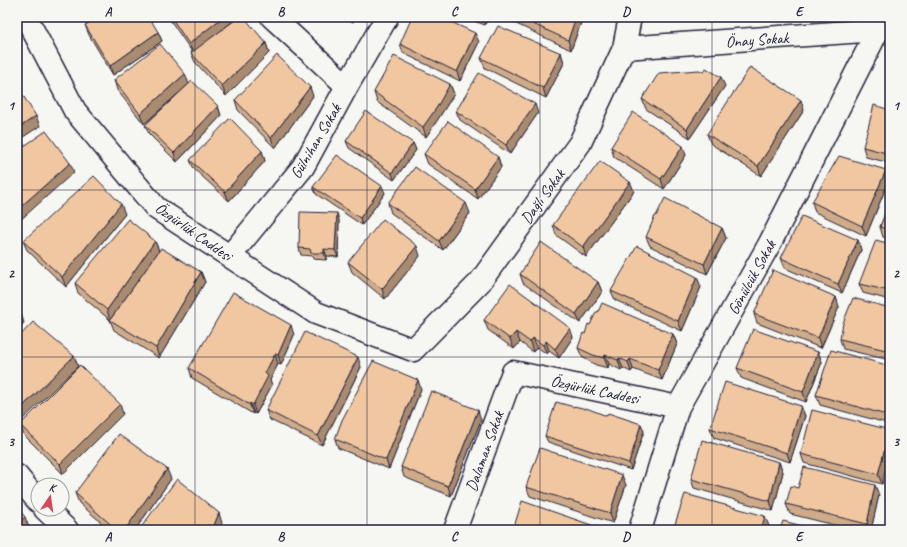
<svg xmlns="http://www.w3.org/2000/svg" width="907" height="547" viewBox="0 0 907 547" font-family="Caveat,sans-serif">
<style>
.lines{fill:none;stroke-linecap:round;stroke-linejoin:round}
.minor-casing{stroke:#22223b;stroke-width:25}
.minor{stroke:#f6f6f2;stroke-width:22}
.wall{fill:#cfab8a;stroke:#22223b}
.shaded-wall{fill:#a98b71;stroke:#22223b}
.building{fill:#f1c7a1;stroke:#22223b}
.grid{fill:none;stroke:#22223b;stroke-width:1;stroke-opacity:0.55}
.labels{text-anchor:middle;stroke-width:3;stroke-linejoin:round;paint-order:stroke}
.street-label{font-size:16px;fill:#22223b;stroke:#f6f6f2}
.neatline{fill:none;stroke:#22223b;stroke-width:1.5}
.grid-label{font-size:13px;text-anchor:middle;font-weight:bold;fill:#22223b}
</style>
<rect width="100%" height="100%" fill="#f6f6f2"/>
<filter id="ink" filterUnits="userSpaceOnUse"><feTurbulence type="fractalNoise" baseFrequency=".025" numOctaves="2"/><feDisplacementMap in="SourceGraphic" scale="8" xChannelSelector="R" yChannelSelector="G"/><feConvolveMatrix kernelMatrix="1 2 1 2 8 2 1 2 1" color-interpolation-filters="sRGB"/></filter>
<g filter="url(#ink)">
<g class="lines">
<defs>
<path id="minor" d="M26,17L75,111L156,208L316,313L413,350L480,282L580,143L624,48L630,17
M272,17L347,86
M624,48L878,30L890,27
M230,256L303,167L347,86L387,17
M17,476L38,501
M45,509L67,530
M455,530L513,372L678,407
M640,530L678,407L770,243L878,30"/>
</defs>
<!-- minor casing -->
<use href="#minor" class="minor-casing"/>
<!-- minor -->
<use href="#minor" class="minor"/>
</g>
<!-- wall -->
<path class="wall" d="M74,17H85L76,20Z
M168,17H238L266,43L269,53L226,96L195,62L191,53L192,52Z
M331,17H355L353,22Z
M463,17H488L485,25Z
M507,17H583L571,50L508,20Z
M85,25L158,32L162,41L113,75L89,35Z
M479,42L460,81L403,53L400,44Z
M561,53L564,63L546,98L485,68L481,58Z
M114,80L188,84L218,106L221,116L177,162L149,134L145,125L185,87L144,124L117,90Z
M450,84L454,94L440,116L426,137L377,102L374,92Z
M725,86L690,138L646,109L642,99Z
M313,96L275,148L238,110L235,100Z
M804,110L761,176L711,144L707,134Z
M890,110V163L866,157L863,147Z
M456,111L538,113L510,154L460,120Z
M346,141L413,143L416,150L394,180L349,148Z
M611,147L686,155L664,189L614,157Z
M262,151L265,161L229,201L194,169L190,160Z
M424,154L498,157L501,167L478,199L428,164Z
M886,170L889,180L866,236L815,212L812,202Z
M630,182L634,191L586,257L556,235L553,225Z
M313,187L385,193L362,225L316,194Z
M890,200V239L883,237L880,227Z
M388,203L470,213L443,250L391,213Z
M125,214L66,287L27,250L23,241Z
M339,220L338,257L327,256L326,260L313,259L312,256L301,255L299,248Z
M722,228L726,238L707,274L650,246L646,237Z
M858,240L861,250L842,293L785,268L781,258Z
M155,241L159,251L110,320L78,293L75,283Z
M890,244V300L863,293L859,284Z
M420,256L385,299L352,272L348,262Z
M201,272L205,282L159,358L114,330L110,320Z
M520,274L598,282L602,292L580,323L523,283Z
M701,287L682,331L615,300L611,291Z
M836,297L839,307L821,348L757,323L754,314Z
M890,308V360L843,349L840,339Z
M484,320L573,337L559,358L549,351L547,354L537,347L533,352L520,342L514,349L488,330Z
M590,325L673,334L677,344L662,380L633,369L631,372L623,368L621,370L609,364L608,368L596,365L582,357L578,348L585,334Z
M294,335L281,365L278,364L270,380L272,385L256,414L254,413L253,414L192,378L189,368Z
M818,352L822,362L806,402L741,378L737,368Z
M890,366V424L820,405L816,395Z
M361,367L322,445L270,420L266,410Z
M421,389L389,469L338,448L335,439Z
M801,406L805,416L790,462L714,438L710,428Z
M123,414L63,474L24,435L20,425Z
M481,420L451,496L404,477L401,467Z
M890,430L882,484L804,463L801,454Z
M644,431L631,470L548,442L545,436Z
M779,462L783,472L773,511L694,488L691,479Z
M171,479L135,530H110L79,503L75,493Z
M626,485L613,523L530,496L526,487Z
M798,488L879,495L871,530H855L790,514L786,504Z"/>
<!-- shaded-wall -->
<path class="shaded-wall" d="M223,17H238L193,53L189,44Z
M352,17H355L353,22Z
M482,17H488L485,25Z
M576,17H583L571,50L568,40Z
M158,32L162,41L113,75L110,66Z
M475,33L479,42L460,81L457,72Z
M266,43L269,53L226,96L222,86Z
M561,53L564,63L546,98L543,88Z
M185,74L189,84L144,124L140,114Z
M721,77L725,86L690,138L687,129Z
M450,84L454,94L440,116L426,137L423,127Z
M310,87L313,96L275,148L271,138Z
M801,100L804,110L761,176L758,166Z
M535,104L538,113L510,154L506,145Z
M218,106L221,116L177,162L174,153Z
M36,116L40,126L17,141V129Z
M413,143L416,150L394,180L392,173Z
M683,146L686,155L664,189L661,179Z
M262,151L265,161L229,201L225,192Z
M498,157L501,167L478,199L475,189Z
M70,163L74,172L17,223V210Z
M886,170L889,180L866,236L862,226Z
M630,182L634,191L586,257L583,247Z
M382,186L385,193L362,225L360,218Z
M466,203L470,213L443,250L439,241Z
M121,204L125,214L66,287L62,277Z
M337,213L339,220L338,257L335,250Z
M722,228L726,238L707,274L704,264Z
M858,240L861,250L842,293L838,284Z
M155,241L159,251L110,320L107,310Z
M417,246L420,256L385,299L382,289Z
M324,249L327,256L326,260L324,253Z
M201,272L205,282L159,358L156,348Z
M697,277L701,287L682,331L678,321Z
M598,282L602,292L580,323L576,314Z
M836,297L839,307L821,348L818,338Z
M21,313L24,323L17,330V317Z
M291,325L294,335L281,365L278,355Z
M570,328L573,337L559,358L555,349Z
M516,332L520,342L514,349L510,339Z
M673,334L677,344L662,380L658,370Z
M533,338L537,347L533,352L530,342Z
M546,341L549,351L547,354L543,345Z
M818,352L822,362L806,402L803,392Z
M275,354L278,364L270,380L272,385L256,414L253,405L265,373Z
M605,355L609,364L608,368L604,358Z
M74,356L78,366L17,425V412Z
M358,357L361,367L322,445L318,436Z
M619,358L623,368L621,370L618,360Z
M630,359L633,369L631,372L628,362Z
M418,380L421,389L389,469L386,460Z
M250,403L254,413L253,414L250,405Z
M120,404L123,414L63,474L60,464Z
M801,406L805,416L790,462L787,453Z
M478,410L481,420L451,496L448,486Z
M641,424L644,431L631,470L629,463Z
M890,430V452L882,484L878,474Z
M779,462L783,472L773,511L770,501Z
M167,469L171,479L135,530H125Z
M622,475L626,485L613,523L610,513Z
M875,485L879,495L871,530H869L867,524Z
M219,513L222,523L219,530H212Z
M765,516L769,526L767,530H761Z
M25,517L30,530H17V524Z"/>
<!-- building -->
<path class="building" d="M100,17H149L158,32L110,66L85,25Z
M171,17H223L189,44Z
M239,17H244L266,43L222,86L191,53Z
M412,17H440L475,33L457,72L400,44Z
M518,17H576L568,40Z
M498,26L561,53L543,88L481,58Z
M160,44L185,74L140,114L114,80Z
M277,55L310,87L271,138L235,100Z
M394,56L450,84L437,107L423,127L374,92Z
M750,67L801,100L758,166L707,134Z
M706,68L721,77L687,129L642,99L659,73L699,70L704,72Z
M479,73L535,104L506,145L456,111Z
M192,81L218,106L174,153L145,125Z
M17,86L36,116L17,129Z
M874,105L890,110V154L863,147Z
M366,111L413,143L392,173L346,141Z
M633,112L683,146L661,179L611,147Z
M230,118L262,151L225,192L190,160Z
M448,121L498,157L475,189L424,154Z
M46,131L70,163L17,210V151Z
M337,155L382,186L360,218L313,187Z
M839,156L886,170L862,226L812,202Z
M600,161L630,182L583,247L553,225Z
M415,167L466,203L439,241L388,203Z
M94,176L121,204L62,277L23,241Z
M665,198L722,228L704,264L646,237L655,216H656Z
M890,200V230L880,227Z
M300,212L337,213L335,250L324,249V253H311L310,249L299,248Z
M802,216L858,240L838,284L781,258Z
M128,219L155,241L107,310L75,283Z
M383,219L417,246L382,289L348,262Z
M876,240L890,244V291L859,284Z
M541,242L598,282L576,314L520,274Z
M637,246L697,277L678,321L611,291Z
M161,248L201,272L156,348L110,320Z
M773,270L836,297L818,338L754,314Z
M510,284L570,328L555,349L546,341L543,345L533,338L530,342L516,332L510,339L484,320Z
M233,292L291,325L278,355L275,354L265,373L268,376L253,405L250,403V405L189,368Z
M853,298L890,308V351L840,339L843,323Z
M602,303L673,334L658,370L630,359L628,362L619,358L618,360L605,355L604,358L593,355L578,348L583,333L585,334L588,324L590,325L596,312H598Z
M17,310L21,313L17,317Z
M33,322L74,356L17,412V339Z
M753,329L818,352L803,392L737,368Z
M305,332L358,357L318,436L266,410Z
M831,350L890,366V416L816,395Z
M373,361L418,380L386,460L335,439L342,420Z
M80,365L120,404L60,464L20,425Z
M725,382L801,406L787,453L710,428Z
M431,391L478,410L448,486L401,467Z
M556,402L574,407V406L586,409V408L607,416L608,413L641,424L629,463L545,436Z
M812,410L890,430L878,474L801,454Z
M119,434L167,469L125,530H117L75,493Z
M702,440L779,462L770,501L691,479Z
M540,448L622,475L610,513L526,487Z
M804,467L875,485L867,524L786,504L791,486L798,488Z
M177,479L219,513L212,530H139Z
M685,494L765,516L761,530H673Z
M522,501L603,529V530H513Z
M17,507L25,517L17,524Z
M783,521L818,530H780Z"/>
</g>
<!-- grid -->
<path class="grid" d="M195,17V530M367,17V530M540,17V530M712,17V530M17,190H890M17,357H890"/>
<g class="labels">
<!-- street labels -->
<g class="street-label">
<text transform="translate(757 39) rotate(-4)" y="6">Önay Sokak</text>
<text transform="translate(315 141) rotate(-59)" y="6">Gülnihan Sokak</text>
<text transform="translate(542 196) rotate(-54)" y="6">Dağlı Sokak</text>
<text transform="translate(194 231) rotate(35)" y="6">Özgürlük Caddesi</text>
<text transform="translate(751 277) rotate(-61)" y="6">Gönülcük Sokak</text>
<text transform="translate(595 389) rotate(12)" y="6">Özgürlük Caddesi</text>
<text transform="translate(484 451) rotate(-70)" y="6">Dalaman Sokak</text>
</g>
</g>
<!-- margin -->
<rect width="907" height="547" fill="none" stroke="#f6f6f2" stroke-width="44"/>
<!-- north arrow -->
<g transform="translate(50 497) rotate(13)"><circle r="19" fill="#f6f6f2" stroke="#a1a1a9"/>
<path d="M0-3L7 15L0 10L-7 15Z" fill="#d1495b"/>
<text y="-6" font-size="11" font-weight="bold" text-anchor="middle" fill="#22223b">K</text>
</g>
<rect x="22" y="22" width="863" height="503" class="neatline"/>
<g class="grid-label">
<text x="108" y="16">A</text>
<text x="281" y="16">B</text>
<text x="454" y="16">C</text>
<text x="626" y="16">D</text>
<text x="799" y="16">E</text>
<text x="11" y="110">1</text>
<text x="896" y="110">1</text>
<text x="11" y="278">2</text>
<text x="896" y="278">2</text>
<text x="11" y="446">3</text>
<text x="896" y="446">3</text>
<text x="108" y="541">A</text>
<text x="281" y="541">B</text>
<text x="454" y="541">C</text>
<text x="626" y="541">D</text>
<text x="799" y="541">E</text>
</g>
</svg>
